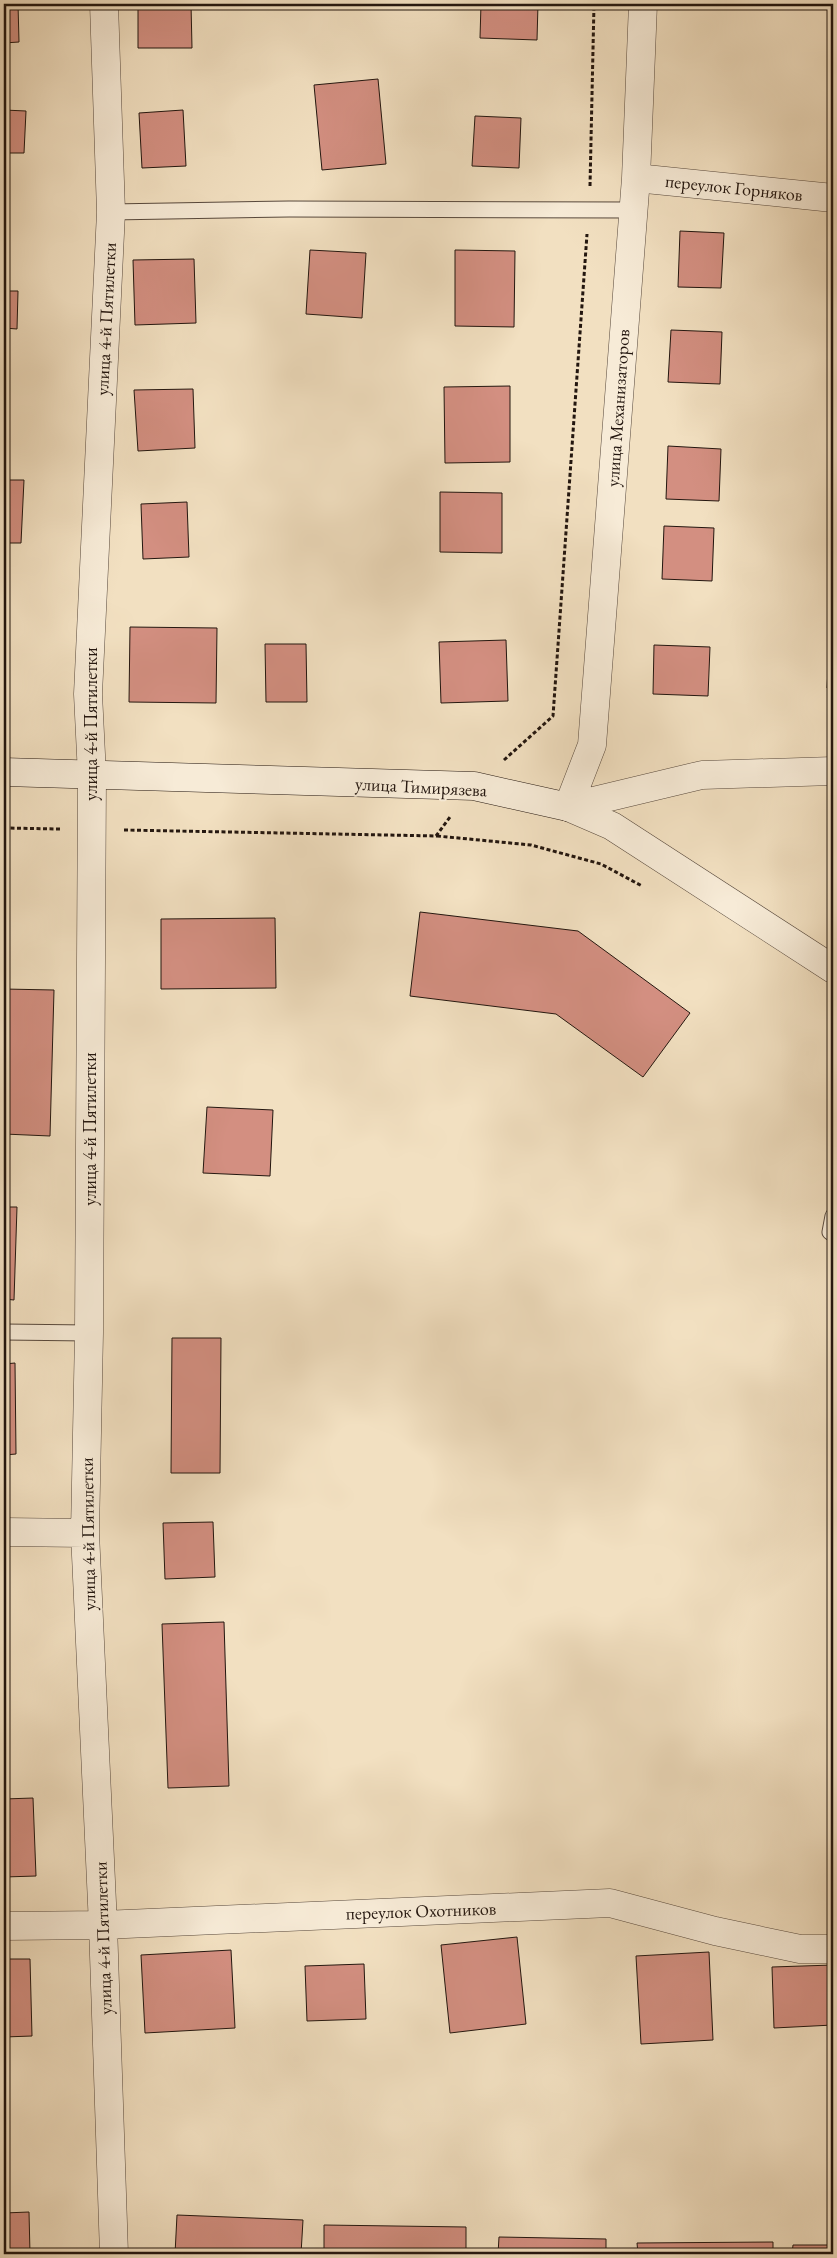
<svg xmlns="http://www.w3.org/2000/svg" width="837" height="2258" viewBox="0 0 837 2258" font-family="'EB Garamond',serif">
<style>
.building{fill:#d38f81;stroke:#23160f}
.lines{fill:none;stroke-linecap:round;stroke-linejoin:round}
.service-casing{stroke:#57483c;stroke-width:17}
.minor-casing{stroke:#57483c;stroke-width:29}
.tertiary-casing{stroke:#57483c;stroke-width:29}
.secondary-casing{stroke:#23160f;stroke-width:29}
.path{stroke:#23160f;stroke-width:3;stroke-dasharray:4 2.5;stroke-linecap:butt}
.service{stroke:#f7ebd7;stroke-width:15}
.minor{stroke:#f7ebd7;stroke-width:28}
.tertiary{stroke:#f7ebd7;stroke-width:28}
.secondary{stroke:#f7ebd7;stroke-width:28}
.labels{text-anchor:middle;stroke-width:4;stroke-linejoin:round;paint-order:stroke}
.street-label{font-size:18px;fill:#23160f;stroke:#f7ebd7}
</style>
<rect width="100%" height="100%" fill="#f2e0c1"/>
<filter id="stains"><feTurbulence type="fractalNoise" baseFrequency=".004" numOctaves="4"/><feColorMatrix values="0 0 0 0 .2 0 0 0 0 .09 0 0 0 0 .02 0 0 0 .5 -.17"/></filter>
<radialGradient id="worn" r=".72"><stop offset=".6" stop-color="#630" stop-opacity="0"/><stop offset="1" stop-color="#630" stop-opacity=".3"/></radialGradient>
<!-- building -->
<path class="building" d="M4,4H18L19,42L4,43Z
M138,4H191L192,48H138Z
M481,4H538L537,40L480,38Z
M378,79L386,164L322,170L314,85Z
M4,110L26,111L24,153H4Z
M183,110L186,166L142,168L139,113Z
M475,116L521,118L519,168L472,166Z
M680,231L724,233L721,288L678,287Z
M310,250L366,253L362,318L306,314Z
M455,250L515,251L514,327L455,326Z
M194,259L196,323L135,325L133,260Z
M4,291H18L17,329L4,328Z
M671,330L722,332L720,384L668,382Z
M510,386V462L445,463L444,387Z
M193,389L195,448L138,451L134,390Z
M668,446L721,449L719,501L666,499Z
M4,480H24L21,543H4Z
M440,492L502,493V553L440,552Z
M187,502L189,557L143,559L141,504Z
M664,526L714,528L712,581L662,579Z
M4,619L6,679H4Z
M130,627L217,628L216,703L129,702Z
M830,632H833V689L827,688Z
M506,640L508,701L441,703L439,642Z
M265,644H306L307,702H266Z
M654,645L710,647L708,696L653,694Z
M420,912L578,931L690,1013L643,1077L556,1014L410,996Z
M275,918L276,988L161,989V919Z
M4,989L54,990L50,1136L4,1134Z
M207,1107L273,1110L270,1176L203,1173Z
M4,1207H17L14,1300L4,1299Z
M172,1338H221L220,1473H171Z
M15,1363L16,1454L4,1455V1364Z
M213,1522L215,1577L165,1579L163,1523Z
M224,1622L229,1786L168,1788L162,1624Z
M33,1798L36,1876L4,1877V1799Z
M517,1937L526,2024L450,2033L441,1945Z
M231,1950L235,2028L145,2033L141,1955Z
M709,1952L713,2040L641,2044L636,1956Z
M4,1959H30L32,2036L4,2037Z
M364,1964L366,2019L307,2021L305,1966Z
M833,1965V2025L774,2028L772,1967Z
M29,2212L30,2254H4V2213Z
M177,2215L303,2220L301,2254H175Z
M324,2225L466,2227V2254H324Z
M499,2237L606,2239V2254H498Z
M773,2242V2254H638L637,2243Z
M793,2245H833V2254H792Z"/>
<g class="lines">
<defs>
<path id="service" d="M111,212L289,209L633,210
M833,1216L830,1232L833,1234
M4,1332L89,1333"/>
<path id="minor" d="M104,4L111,212L88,694L92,775L89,1333L85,1533L103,1925L114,2254
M636,178L833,198
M568,807L592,745L636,178L643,4
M568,807L702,775L833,771
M4,1532L85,1533
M4,1926L103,1925L610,1903L715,1931L800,1949H833"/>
<path id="tertiary" d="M568,807L612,826L833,969"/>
<path id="secondary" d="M4,772L474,786L568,807"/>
</defs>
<!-- service casing -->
<use href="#service" class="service-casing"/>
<!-- minor casing -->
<use href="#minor" class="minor-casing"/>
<!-- tertiary casing -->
<use href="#tertiary" class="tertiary-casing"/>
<!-- secondary casing -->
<use href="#secondary" class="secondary-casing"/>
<!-- path -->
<path class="path" d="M590,186L594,4
M504,760L553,716L587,234
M4,828L60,829
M124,830L436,836L450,817
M437,836L531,845L601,864L642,886"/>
<!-- service -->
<use href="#service" class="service"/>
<!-- minor -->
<use href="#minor" class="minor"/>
<!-- tertiary -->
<use href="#tertiary" class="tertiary"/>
<!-- secondary -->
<use href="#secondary" class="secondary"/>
</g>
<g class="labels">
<!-- street labels -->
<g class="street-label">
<text transform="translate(734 188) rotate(6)" y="6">переулок Горняков</text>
<text transform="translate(106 319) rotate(-87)" y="6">улица 4-й Пятилетки</text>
<text transform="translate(618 408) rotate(-86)" y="6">улица Механизаторов</text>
<text transform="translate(91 724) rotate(-90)" y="6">улица 4-й Пятилетки</text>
<text transform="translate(421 787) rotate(3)" y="6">улица Тимирязева</text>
<text transform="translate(90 1129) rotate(-90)" y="6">улица 4-й Пятилетки</text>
<text transform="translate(88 1534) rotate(-91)" y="6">улица 4-й Пятилетки</text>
<text transform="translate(421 1911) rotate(-2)" y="6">переулок Охотников</text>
<text transform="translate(103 1938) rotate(-92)" y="6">улица 4-й Пятилетки</text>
</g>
</g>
<!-- margin -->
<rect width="837" height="2258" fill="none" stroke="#f2e0c1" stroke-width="20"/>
<rect x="5" y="5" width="827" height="2248" fill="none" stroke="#23160f" stroke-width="2.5"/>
<rect x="10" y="10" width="817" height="2238" fill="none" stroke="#23160f"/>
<rect width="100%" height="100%" filter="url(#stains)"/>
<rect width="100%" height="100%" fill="url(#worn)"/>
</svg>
